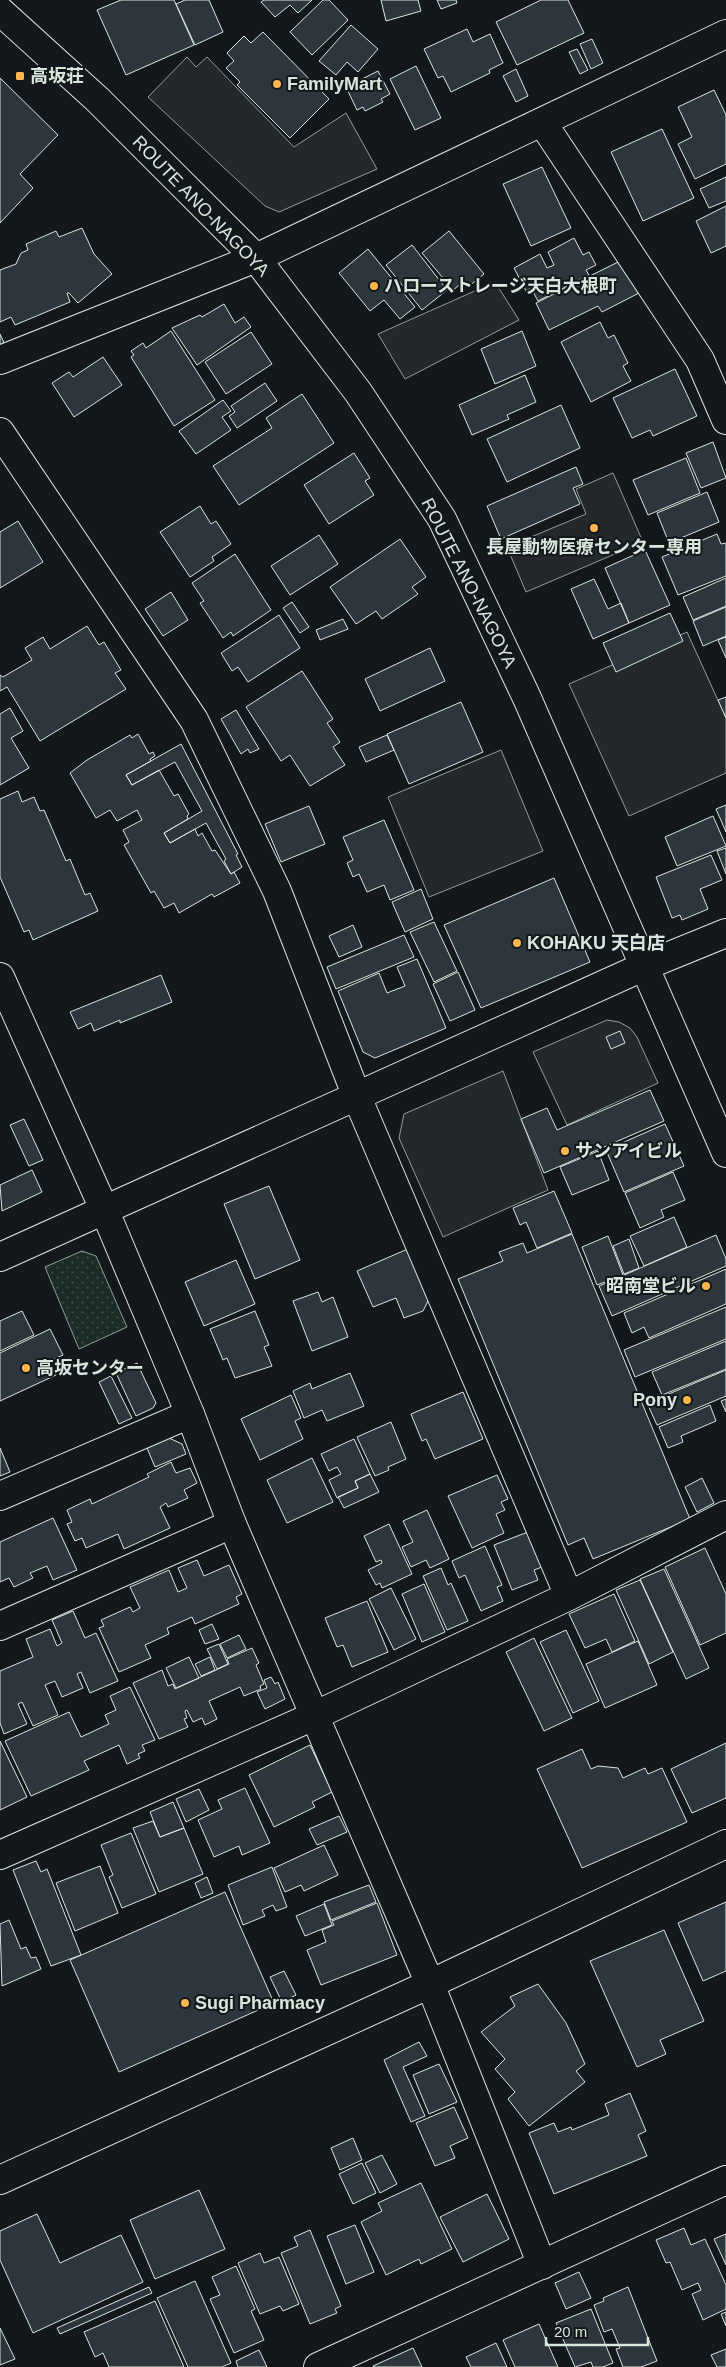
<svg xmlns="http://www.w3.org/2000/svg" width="726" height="2367" viewBox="0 0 726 2367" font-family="Helvetica,'Noto Sans JP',sans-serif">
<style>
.park{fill:url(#park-dots);stroke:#939e99}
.parking{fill:#24282b;stroke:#939e99}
.building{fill:#2c363c;stroke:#d8e6dc}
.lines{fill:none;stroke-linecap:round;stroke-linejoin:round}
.minor-casing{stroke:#d8e6dc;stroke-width:30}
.tertiary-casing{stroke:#d8e6dc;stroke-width:30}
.secondary-casing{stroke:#d8e6dc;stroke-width:30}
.minor{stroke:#14181c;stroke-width:28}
.tertiary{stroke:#14181c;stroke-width:28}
.secondary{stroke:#14181c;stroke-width:28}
.poi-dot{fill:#ffb74d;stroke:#14181c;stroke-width:2}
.labels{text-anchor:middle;stroke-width:4;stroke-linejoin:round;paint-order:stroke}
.poi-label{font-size:18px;font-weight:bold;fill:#d8e6dc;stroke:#14181c;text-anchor:start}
.street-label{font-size:18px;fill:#d8e6dc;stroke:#14181c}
</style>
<defs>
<pattern id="park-dots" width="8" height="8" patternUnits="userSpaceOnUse" patternTransform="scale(1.25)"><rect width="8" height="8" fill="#1a2d24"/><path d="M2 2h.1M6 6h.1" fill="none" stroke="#3b4b43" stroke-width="1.8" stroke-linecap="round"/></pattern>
</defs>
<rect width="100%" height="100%" fill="#14181c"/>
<!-- park -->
<path class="park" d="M82,1251L96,1256L127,1327L79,1349L45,1267Z"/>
<!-- parking -->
<path class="parking" d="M187,57L196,67L207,57L294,147L346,113L377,169L279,212L265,206L148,97Z
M495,282L519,320L405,379L378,334Z
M613,473L643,542L526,592L507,547L586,514L576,489Z
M687,632L726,718V773L629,816L569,684Z
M501,750L543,851L429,897L388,797Z
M607,1020L619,1022L630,1028L637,1037L658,1083L567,1125L533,1052Z
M503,1071L548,1190L443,1237L399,1138L404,1114Z"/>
<!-- building -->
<path class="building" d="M121,0H174L194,45L126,75L97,10Z
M185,0H209L223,32L195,45L176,4Z
M264,0H312L298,13L290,5L275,17L261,2Z
M323,0H329L348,20L312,55L290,32Z
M381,0H418L421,11L386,21Z
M437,0H456L457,3L441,9Z
M541,0H568L584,33L517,65L496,22Z
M351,25L378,49L358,72L347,62L336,75L319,61Z
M467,29L473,42L490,34L503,63L489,70L490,73L451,92L443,76L438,78L424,49Z
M263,32L329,99L290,138L237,85L240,82L226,68L234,61L227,53L244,36L251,43Z
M592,39L603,63L591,69L580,44Z
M577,49L588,70L580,74L569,52Z
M416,66L441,118L415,130L390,79Z
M516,69L528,96L516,102L503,76Z
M378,71L390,94L381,99L383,102L365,111L363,107L357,110L346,87Z
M0,78L58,135L20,174L33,188L0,223Z
M714,90L726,115V164L695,179L678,144L692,137L678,107Z
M662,129L694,198L643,221L611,152Z
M542,167L571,228L531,246L503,184Z
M726,177V201L709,208L700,189Z
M726,206V246L711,253L696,221Z
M82,228L94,254L112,274L78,303L69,293H67L70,302L15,325L11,317L0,322V270L16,264L21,253L28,250L26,244L56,231L59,237Z
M449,231L484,274L468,287L464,281L453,290L422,253Z
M574,238L583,255L589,252L596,265L586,270L589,275L538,301L531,288L526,291L514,268L540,254L547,268L554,265L548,252Z
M412,245L447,290L422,310L386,265Z
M368,249L415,307L400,319L384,300L370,311L339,273Z
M622,260L639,293L602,312L598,306L549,330L536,303Z
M224,304L235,323L244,317L251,327L197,365L172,328L200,315L202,317Z
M600,322L608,338L614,335L628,363L623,366L631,381L591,402L561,342Z
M171,331L215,400L174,426L131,357L134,355L131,351L143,343L146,348Z
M522,331L536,366L495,384L481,349Z
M251,332L272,364L226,394L205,362Z
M0,334L6,347L0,350Z
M103,357L122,385L74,417L52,383L69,372L73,377Z
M675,369L697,416L653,436L650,430L632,438L613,398Z
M525,375L536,402L507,415L509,419L472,435L459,405Z
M265,383L277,401L237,428L229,416L235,412L231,406Z
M302,394L334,443L239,505L213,466L272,428L266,418Z
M223,400L231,411L222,417L231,430L196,454L179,431Z
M561,405L580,448L507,482L487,439Z
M713,442L726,478L701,488L686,453Z
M354,453L370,478L365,481L374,495L329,524L304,485Z
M686,458L700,493L648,515L633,480Z
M576,467L583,484L573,488L580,504L501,539L487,506Z
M707,492L719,522L669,543L657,513Z
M200,506L211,524L216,521L231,544L212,557L214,561L190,577L160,532Z
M18,521L43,562L0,588V532Z
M717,534L721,544L726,543V576L678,595L662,557Z
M319,535L338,564L290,595L271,566Z
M400,539L426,577L412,587L418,594L382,619L376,611L356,624L330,587Z
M645,550L670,605L629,623L605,568Z
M235,554L271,610L233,636L231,632L223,638L200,603L204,601L192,583Z
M726,578V606L693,620L683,597Z
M594,579L608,609L621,603L629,623L593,639L571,589Z
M171,592L188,620L163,636L145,609Z
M292,602L309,627L300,633L283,608Z
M726,607V636L703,646L693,621Z
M670,613L683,641L616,672L603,643Z
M279,615L300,648L248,682L238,667L232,671L221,653Z
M343,619L348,629L320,640L316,630Z
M87,626L99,645L104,642L121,670L115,673L126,689L40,741L7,687L0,691V675L3,677L32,660L25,648L43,637L50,649Z
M726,637V658L718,640Z
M430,648L445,681L380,711L365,679Z
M302,671L333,719L327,723L340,742L333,747L345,765L310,786L290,755L281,761L246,707Z
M726,697V718L718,700Z
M461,702L483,752L409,784L387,734Z
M10,708L23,731L11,738L29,768L0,785V714Z
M236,710L259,749L250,753L248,749L241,754L221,719Z
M138,734L149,754L153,752L155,756L150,759L151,761L126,775L132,785L159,770L174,796L178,794L189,814L187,816L188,819L164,833L170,843L195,829L198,836L202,833L212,851L215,850L231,874L234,872L240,883L214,897L212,894L179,913L174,903L164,908L154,891L151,893L124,845L129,842L123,830L142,820L137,810L117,821L110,810L96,818L70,773L87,760L130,735L132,738Z
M387,735L394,750L366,762L359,747Z
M181,744L238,854L236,855L242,867L231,874L224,861L226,859L206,823L170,843L164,833L202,811L175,762L132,785L126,775Z
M18,791L22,802L34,797L40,811L44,810L66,861L70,859L85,895L90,893L98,911L33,940L29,930L24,932L0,877V799Z
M726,805V832L716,809Z
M309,806L325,844L281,862L265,824Z
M713,816L726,846L677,866L665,837Z
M384,820L414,890L390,900L384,885L367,892L359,874L353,877L347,863L353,860L343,837Z
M726,848V874L717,851Z
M711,855L722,880L700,889L708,909L682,920L680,915L672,918L656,877Z
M554,878L590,962L481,1008L444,925Z
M421,889L433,919L405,932L392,902Z
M434,922L457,971L434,982L410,932Z
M353,925L362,947L339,957L329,936Z
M404,935L414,957L336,989L327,967Z
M417,959L446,1028L375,1058L363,1052L338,991L379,973L387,993L405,986L397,967Z
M458,972L475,1010L450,1021L433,984Z
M161,975L172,1002L120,1023V1020L94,1031L91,1023L78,1029L70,1012Z
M620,1031L625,1043L611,1049L606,1037Z
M650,1090L664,1121L544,1173L521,1119L547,1108L557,1130Z
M24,1119L43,1160L29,1166L10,1125Z
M665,1124L684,1166L624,1192L606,1150Z
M598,1151L609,1180L572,1195L560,1167Z
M32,1170L42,1192L2,1211L0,1185Z
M673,1172L685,1200L661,1210L664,1217L640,1228L625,1193Z
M269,1186L300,1260L255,1279L224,1204Z
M554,1191L572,1233L537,1248L526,1222L520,1225L513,1208Z
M674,1217L687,1247L644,1266L630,1236Z
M572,1234L690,1519L593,1559L584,1538L568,1545L458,1279L503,1261L499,1252L523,1243L527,1253Z
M716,1235L726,1259V1266L612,1316L599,1286Z
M608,1236L623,1275L597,1285L582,1247Z
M629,1239L639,1268L624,1274L613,1246Z
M410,1248L431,1295L423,1311L404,1318L396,1298L373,1307L357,1271Z
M236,1260L255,1304L204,1326L185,1282Z
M726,1269V1304L649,1338L644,1327L632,1333L624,1313Z
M318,1292L322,1302L333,1297L348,1337L312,1351L293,1301Z
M726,1307V1339L635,1377L624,1350Z
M22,1311L34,1335L0,1351V1321Z
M255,1311L269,1345L264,1347L272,1366L235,1378L227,1358L223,1360L210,1329Z
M50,1329L63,1355L50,1361L56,1375L0,1401V1353Z
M726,1341V1369L662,1395L652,1372Z
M137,1363L156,1403L153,1408L136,1416L116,1373Z
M726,1370V1396L657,1425L647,1403Z
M350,1373L364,1406L327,1421L322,1410L304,1418L293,1391L310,1383L312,1389Z
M111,1376L132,1418L119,1424L99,1382Z
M463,1392L483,1439L435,1459L426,1439L422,1441L411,1414Z
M291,1395L301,1418L295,1421L303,1439L260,1460L241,1419Z
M726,1399V1412L721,1401Z
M710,1405L716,1421L681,1436L683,1442L668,1448L659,1427Z
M391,1422L406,1459L388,1467L389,1470L375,1476L357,1437Z
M169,1438L182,1444L186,1454L155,1467L147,1448Z
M354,1439L370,1474L355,1481L358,1488L337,1498L329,1480L341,1474L337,1467L329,1471L321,1454Z
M0,1448L10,1472L0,1476Z
M312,1458L333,1502L287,1523L267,1480Z
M171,1462L176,1473L190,1468L197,1483L184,1490L188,1498L168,1507L166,1503L160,1507L170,1528L124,1549L118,1534L86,1548L82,1538L75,1541L67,1524L72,1522L67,1510L90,1499L92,1504L149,1477L147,1474Z
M370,1474L379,1492L344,1508L338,1497L358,1488L355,1481Z
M497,1475L508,1499L501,1502L505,1510L496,1514L504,1533L472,1548L448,1496Z
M702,1478L714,1503L697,1512L685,1487Z
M427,1510L449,1559L430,1568L426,1560L411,1567L402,1547L413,1542L403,1521Z
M53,1518L77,1570L53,1580L47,1566L30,1573L33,1578L14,1587L9,1578L0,1582V1542Z
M389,1524L412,1574L382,1588L380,1583L376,1585L368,1570L382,1563L381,1560L376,1562L364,1536Z
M528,1532L542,1567L534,1570L538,1580L512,1590L494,1545Z
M485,1546L502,1585L497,1587L503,1601L481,1611L465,1575L459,1578L452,1561Z
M705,1548L726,1594V1633L700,1645L665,1567Z
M197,1560L204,1576L229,1565L242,1594L236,1597L239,1604L195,1624L192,1617L167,1628L169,1634L145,1645L151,1658L119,1672L99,1628L104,1626L101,1620L130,1607L133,1612L140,1608L130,1587L169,1570L178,1592L187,1588L178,1568Z
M441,1568L448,1585L451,1583L468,1621L447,1630L423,1576Z
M664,1569L709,1668L686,1679L640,1579Z
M640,1580L673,1652L649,1664L616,1590Z
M424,1584L445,1632L422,1642L402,1594Z
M391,1588L416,1639L394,1650L369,1599Z
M614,1594L635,1641L612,1652L606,1639L585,1648L569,1614Z
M367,1601L388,1652L352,1667L343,1645L337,1647L325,1618Z
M73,1611L85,1638L96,1633L118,1681L90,1693L81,1672L77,1674L83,1688L62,1697L55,1681L45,1685L58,1715L33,1726L22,1702L18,1704L27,1724L4,1734L0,1723V1671L33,1657L26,1639L50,1629L57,1646L62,1643L52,1620Z
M212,1624L219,1639L205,1644L199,1630Z
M566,1630L599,1701L573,1713L540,1642Z
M239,1635L246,1649L227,1658L220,1644Z
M534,1638L572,1718L544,1731L506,1652Z
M638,1641L657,1685L605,1708L586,1664Z
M219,1644L228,1664L217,1669L207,1649Z
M252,1648L259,1663L256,1665L264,1684L260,1686L261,1689L244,1696L240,1687L209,1701L217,1719L205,1725L202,1718L193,1722L187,1710L185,1711L187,1718L184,1719L188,1727L159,1739L133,1683L162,1670L168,1686L173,1684L175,1689L229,1664L227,1659Z
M189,1657L199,1678L176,1688L166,1668Z
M210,1657L215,1670L201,1676L195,1664Z
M271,1677L275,1684L278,1682L285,1699L265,1709L257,1692L267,1688L264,1680Z
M130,1687L155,1740L142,1745L145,1751L138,1754L140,1758L127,1764L119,1745L84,1761L89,1770L31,1796L5,1741L69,1712L81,1737L109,1724L105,1715L116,1710L110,1696Z
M0,1741L27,1797L0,1810Z
M726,1743V1798L692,1813L671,1769Z
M310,1745L332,1792L312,1802L315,1807L274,1827L249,1775Z
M582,1749L591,1769L598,1766L618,1768L623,1778L645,1768L648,1774L662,1768L687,1822L582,1868L537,1769Z
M245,1788L270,1843L242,1855L239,1846L214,1857L198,1820L222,1809L218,1800Z
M199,1789L209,1810L186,1822L176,1799Z
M173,1802L184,1828L160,1837L150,1812Z
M339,1816L347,1832L317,1845L309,1829Z
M153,1821L160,1837L184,1828L203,1874L159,1892L133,1828Z
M131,1833L156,1894L122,1908L109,1877L113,1875L101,1845Z
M324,1845L338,1875L304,1891L301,1885L285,1892L274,1868Z
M36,1861L41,1872L47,1869L81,1955L51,1966L13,1870Z
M100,1866L118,1913L75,1931L56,1883Z
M272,1867L287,1907L276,1911L273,1905L262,1910L265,1916L243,1925L228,1885Z
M207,1877L213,1893L201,1898L195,1883Z
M369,1885L376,1902L331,1920L324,1902Z
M225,1892L274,2003L119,2072L70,1960Z
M726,1902V1971L703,1981L678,1923Z
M377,1903L397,1955L321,1985L307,1950L326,1942L322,1930L334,1925L332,1921Z
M324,1904L332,1925L305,1936L296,1916Z
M9,1920L21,1949L26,1947L31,1958L36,1957L41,1969L2,1986L0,1924Z
M664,1930L704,2021L660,2040L666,2054L637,2067L590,1961Z
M284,1971L296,1995L282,2002L270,1977Z
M538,1984L566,2023L585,2064L576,2071L585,2082L529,2126L508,2099L515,2092L495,2069L505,2059L481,2032L515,2006L510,1997Z
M419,2042L427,2056L403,2067L425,2116L411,2122L384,2060Z
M439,2064L457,2102L429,2114L413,2075Z
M630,2093L646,2131L638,2135L647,2156L554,2194L529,2133L554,2123L558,2132L571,2127L572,2130L609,2115L605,2104Z
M454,2107L468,2138L450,2146L455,2158L435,2166L416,2123Z
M353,2138L362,2160L340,2170L331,2148Z
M382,2155L397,2184L380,2193L365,2163Z
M362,2163L376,2193L353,2204L339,2174Z
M421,2183L452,2249L421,2264L419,2259L386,2275L361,2222L382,2211L378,2203Z
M199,2190L225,2249L155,2279L130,2220Z
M487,2194L509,2239L463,2262L440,2217Z
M37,2214L60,2263L121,2235L143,2282L33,2333L0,2260V2231Z
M355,2225L374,2272L346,2284L327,2236Z
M684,2228L691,2245L705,2239L726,2285V2309L703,2320L692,2294L701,2290L698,2283L682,2290L670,2262L666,2263L656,2240Z
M310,2230L341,2306L335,2309L337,2313L310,2324L281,2253L298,2246L294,2237Z
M726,2234V2265L714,2239Z
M260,2253L264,2263L279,2257L299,2304L283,2311L280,2306L260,2314L238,2263Z
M236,2266L255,2309L251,2311L264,2340L234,2353L210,2299L220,2295L212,2277Z
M579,2272L591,2298L566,2309L555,2283Z
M195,2281L231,2363L222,2367H188L157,2298Z
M149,2287L152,2293L60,2334L57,2328Z
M628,2287L657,2361L641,2367H623L616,2349L620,2348L612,2329L604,2332L594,2305L604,2301L603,2298Z
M155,2301L184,2367H109L103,2353L95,2357L84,2332Z
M591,2309L613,2363L603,2367H593L591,2362L575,2367L556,2323Z
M726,2312V2326L721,2314Z
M539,2324L558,2367H515L503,2340Z
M0,2328L15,2359L0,2365Z
M496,2343L507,2367H471L466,2357Z
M413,2348L422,2367H373V2366Z
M726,2349V2367H717L711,2355Z
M259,2350L267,2367H238L236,2361Z"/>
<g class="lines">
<defs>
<path id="minor" d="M542,122L700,360L726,420
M0,360L256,258L726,34
M0,432L194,720L277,891L357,1097L569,1596
M645,966L726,933
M0,1496L190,1414
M0,1626L232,1524
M0,1855L314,1716L569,1596L726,1515
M318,2367L726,2180"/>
<path id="tertiary" d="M0,977L104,1209L190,1414L232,1524L430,1984L542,2265
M0,1257L645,966
M0,2180L430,1984L726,1844"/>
<path id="secondary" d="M0,11L97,99L256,258L358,392L442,519L527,698L726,1153"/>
</defs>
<!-- minor casing -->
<use href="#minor" class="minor-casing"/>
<!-- tertiary casing -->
<use href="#tertiary" class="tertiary-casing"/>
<!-- secondary casing -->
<use href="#secondary" class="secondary-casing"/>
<!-- minor -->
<use href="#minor" class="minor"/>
<!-- tertiary -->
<use href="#tertiary" class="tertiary"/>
<!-- secondary -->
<use href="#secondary" class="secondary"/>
</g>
<!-- markers -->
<g class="poi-dot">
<rect x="15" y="71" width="10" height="10" rx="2.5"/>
<circle cx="277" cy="84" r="5"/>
<circle cx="374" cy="286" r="5"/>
<circle cx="594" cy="528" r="5"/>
<circle cx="517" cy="943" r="5"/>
<circle cx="565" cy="1151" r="5"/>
<circle cx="706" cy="1286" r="5"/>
<circle cx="26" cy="1368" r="5"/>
<circle cx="687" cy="1400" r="5"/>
<circle cx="185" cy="2003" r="5"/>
</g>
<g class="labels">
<!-- poi labels -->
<g class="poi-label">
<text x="30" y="82">高坂荘</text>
<text x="287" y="90">FamilyMart</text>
<text x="384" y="292">ハローストレージ天白大根町</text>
<text x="594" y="553" text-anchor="middle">長屋動物医療センター専用</text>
<text x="527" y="949">KOHAKU 天白店</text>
<text x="575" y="1157">サンアイビル</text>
<text x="696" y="1292" text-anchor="end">昭南堂ビル</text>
<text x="36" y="1374">高坂センター</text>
<text x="677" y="1406" text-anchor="end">Pony</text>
<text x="195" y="2009">Sugi Pharmacy</text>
</g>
<!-- street labels -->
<g class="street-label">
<text transform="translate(201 206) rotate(46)" y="6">ROUTE ANO-NAGOYA</text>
<text transform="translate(469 583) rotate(63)" y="6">ROUTE ANO-NAGOYA</text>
</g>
</g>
<!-- scale -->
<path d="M546 2337v8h102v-8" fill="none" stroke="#d8e6dc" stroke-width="2.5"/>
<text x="554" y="2337" font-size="15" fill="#d8e6dc" stroke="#14181c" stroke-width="4" paint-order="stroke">20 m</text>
</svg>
